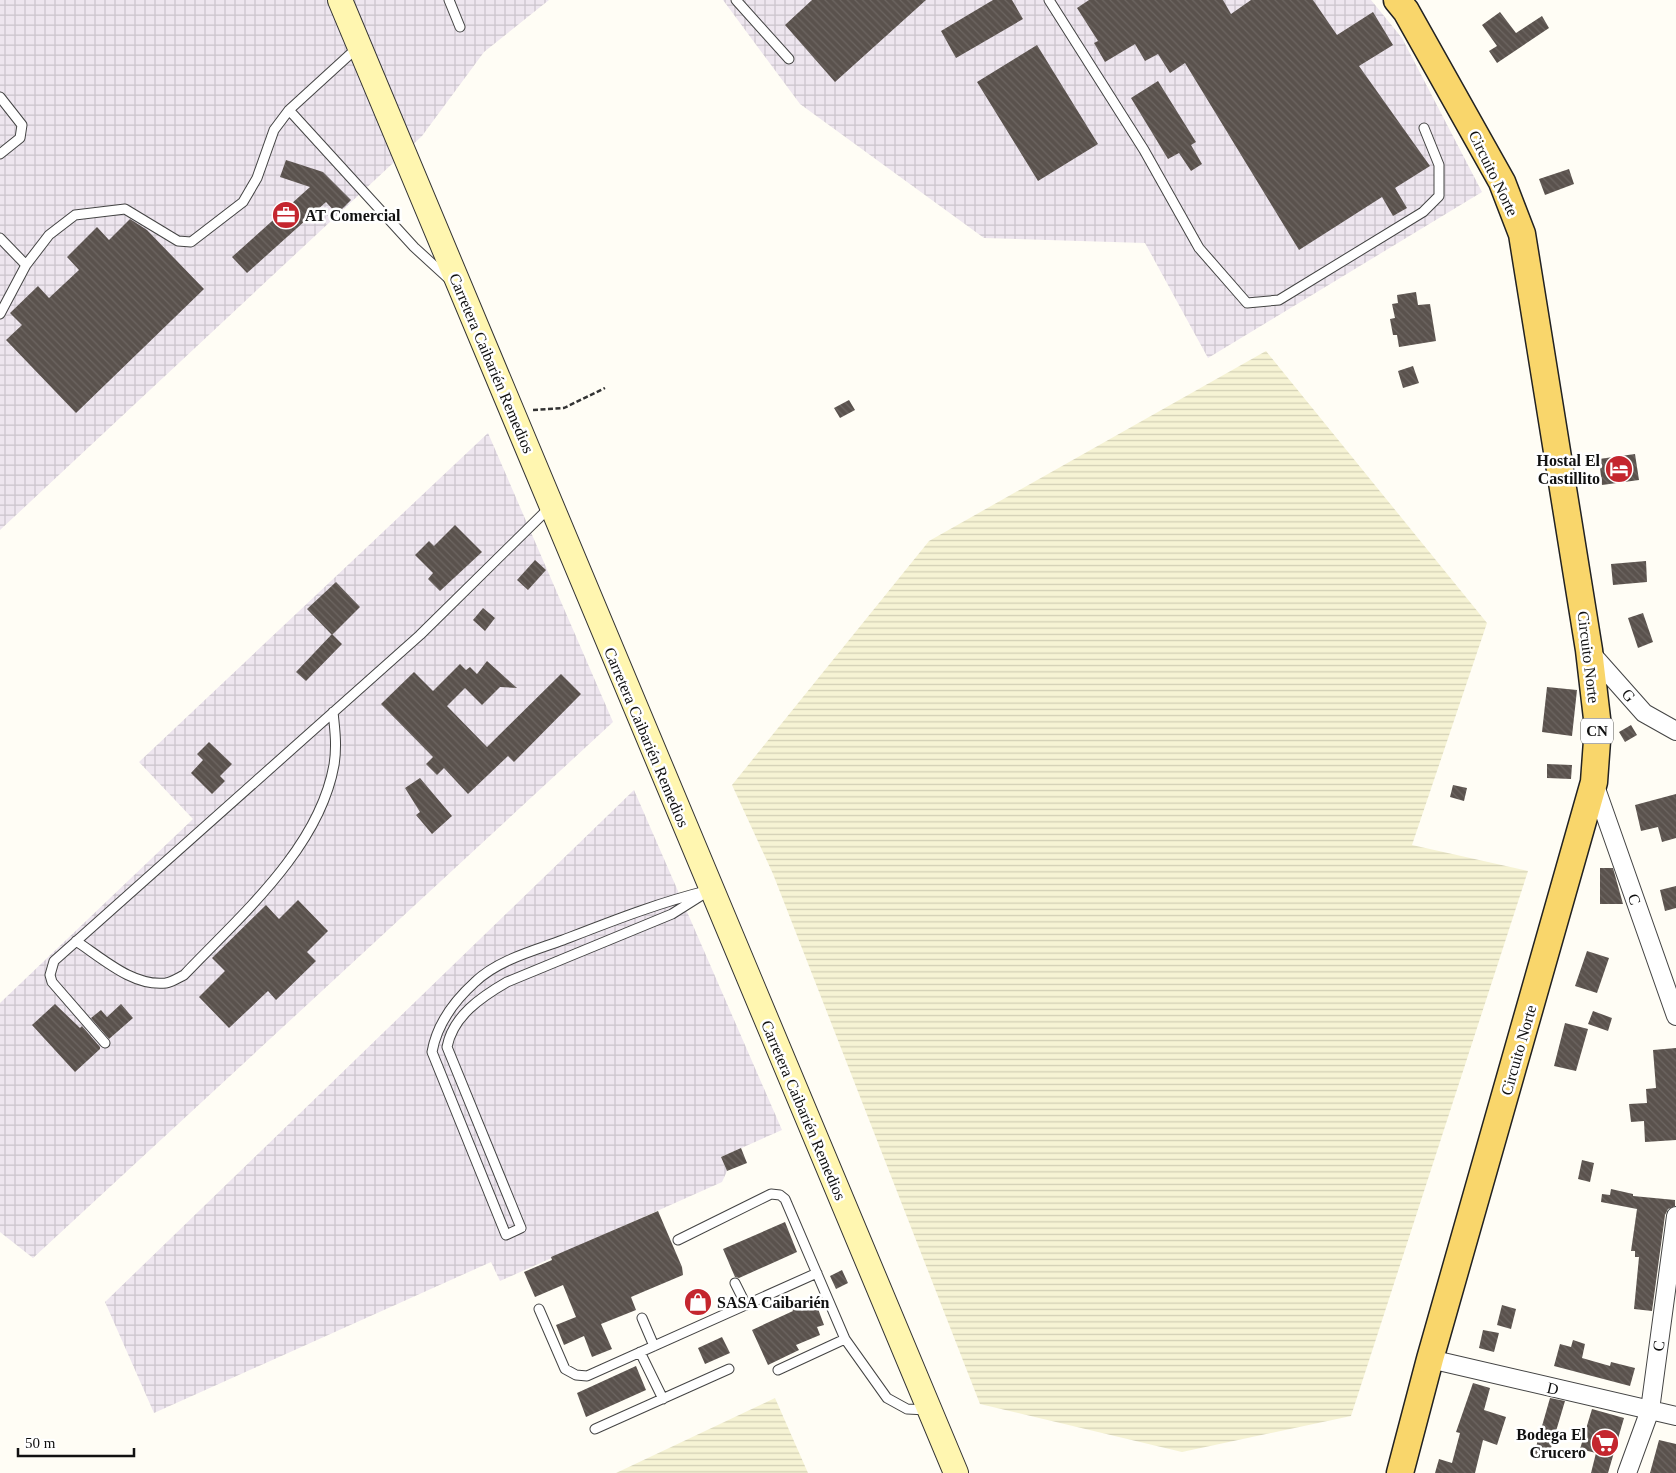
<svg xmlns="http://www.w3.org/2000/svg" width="1676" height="1473" viewBox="0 0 1676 1473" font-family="Georgia,serif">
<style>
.industrial{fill:url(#industrial-grid)}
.farmland{fill:url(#farmland-rules)}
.building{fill:url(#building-back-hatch)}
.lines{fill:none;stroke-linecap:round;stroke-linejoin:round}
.lane-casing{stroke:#444;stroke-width:11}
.street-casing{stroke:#444;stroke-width:20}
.secondary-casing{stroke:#333;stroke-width:26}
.primary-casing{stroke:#222;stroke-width:29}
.path{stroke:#333;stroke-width:2.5;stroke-dasharray:5 2.5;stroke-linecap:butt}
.lane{stroke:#fff;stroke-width:9}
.street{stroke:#fff;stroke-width:18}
.secondary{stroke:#fff6b0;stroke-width:24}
.primary{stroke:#f9d66b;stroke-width:26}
.labels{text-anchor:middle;stroke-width:5;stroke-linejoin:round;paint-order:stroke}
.shield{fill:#fff;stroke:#585858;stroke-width:1}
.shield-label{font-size:15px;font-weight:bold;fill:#111}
.street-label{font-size:16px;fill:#111;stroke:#fff}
.poi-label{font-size:16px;font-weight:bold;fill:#111;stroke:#fff;text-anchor:start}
</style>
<defs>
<pattern id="industrial-grid" width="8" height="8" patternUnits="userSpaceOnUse" patternTransform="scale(1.25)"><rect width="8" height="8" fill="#eee6ef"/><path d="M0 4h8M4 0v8" fill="none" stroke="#cbc4cc"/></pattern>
<pattern id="farmland-rules" width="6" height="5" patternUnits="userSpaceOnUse" patternTransform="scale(1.25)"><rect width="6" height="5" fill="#f6f3d4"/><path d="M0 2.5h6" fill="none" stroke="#d2cfb5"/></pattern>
<pattern id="building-back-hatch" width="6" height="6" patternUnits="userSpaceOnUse" patternTransform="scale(1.25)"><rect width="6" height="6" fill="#5a524d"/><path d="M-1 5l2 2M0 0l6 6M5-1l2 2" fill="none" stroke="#6d6662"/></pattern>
</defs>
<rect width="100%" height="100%" fill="#fffdf5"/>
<!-- industrial -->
<path class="industrial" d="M0,0H549L484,52L422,136L0,530Z
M723,0H1371L1402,38L1482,192L1208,358L1145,243L984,238L800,104Z
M488,433L613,722L33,1258L0,1232V1003L193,819L139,762Z
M634,790L782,1130L721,1157L727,1171L722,1182L500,1281L491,1262L154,1413L105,1302Z"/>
<!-- farmland -->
<path class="farmland" d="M1266,351L1487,623L1412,845L1528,871L1351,1416L1182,1452L980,1404L773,874L732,785L929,541Z
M775,1398L808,1473H616Z"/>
<!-- building -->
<path class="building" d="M812,0H926L835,82L785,25Z
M993,0H1012L1023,19L956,58L941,31Z
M1089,0H1223L1231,14L1251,0H1313L1337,35L1373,12L1393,45L1359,66L1430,166L1395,188L1407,208L1393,216L1382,197L1299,250L1185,63L1170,73L1158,54L1145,61L1135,44L1105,62L1094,43L1098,41L1077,8Z
M1500,12L1516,33L1542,16L1549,28L1497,63L1489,51L1497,46L1482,25Z
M1037,45L1098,144L1038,181L977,82Z
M1158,81L1196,142L1191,145L1202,164L1191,171L1179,153L1168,159L1131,98Z
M286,160L323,172L351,200L337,214L326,202L247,273L232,257L310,187L280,177Z
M1569,169L1574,184L1545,195L1539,179Z
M130,219L147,230L204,289L76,413L6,340L22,325L10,313L38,286L49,298L79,270L67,257L97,227L109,240Z
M1416,292L1418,305L1430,304L1436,341L1399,347L1397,335H1393L1390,319L1395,318L1392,304L1398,303L1397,295Z
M1413,366L1419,383L1403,388L1398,371Z
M849,400L855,410L840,418L834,408Z
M1635,454L1639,480L1602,485L1599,459Z
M455,525L482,552L440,591L428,579L433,573L415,555L429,541L434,546Z
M535,560L546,570L528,590L517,580Z
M1646,561L1647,582L1613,585L1611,564Z
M336,582L360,607L332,635L307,609Z
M483,608L495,618L485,631L473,620Z
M1643,613L1653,642L1638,648L1628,618Z
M332,634L342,644L306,681L296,672Z
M487,661L517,688L500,687L482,705L465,688L447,706L487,747L561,674L581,694L514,762L508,756L468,794L444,768L437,775L426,764L433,757L381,704L414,672L433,691L460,664L466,670L470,667L477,674Z
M1547,687L1577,690L1572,736L1542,732Z
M1631,725L1637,735L1625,742L1619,732Z
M209,742L232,764L220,776L225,781L212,794L191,773L203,760L197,754Z
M1547,764L1572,765L1571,779L1547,778Z
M420,778L452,816L432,834L416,815L420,812L405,788Z
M1453,785L1467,788L1464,801L1450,797Z
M1676,794V838L1662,842L1658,827L1641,831L1635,805Z
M1600,868H1613L1623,904H1600Z
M1676,886V908L1665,911L1660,890Z
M298,900L328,931L307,952L316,961L276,1000L268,991L229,1028L199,997L225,971L212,958L266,905L279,919Z
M1587,951L1609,958L1597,993L1575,986Z
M55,1004L80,1028L82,1026L100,1047V1049L75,1072L32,1025Z
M121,1004L133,1018L109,1039L91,1018L101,1010L107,1017Z
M1593,1011L1612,1018L1608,1031L1588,1024Z
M1565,1023L1588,1029L1576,1071L1554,1066Z
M1676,1048V1140L1645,1142L1644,1121L1631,1122L1629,1104L1647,1103L1646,1089L1656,1088L1653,1050Z
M741,1148L747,1163L727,1171L721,1157Z
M1582,1160L1594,1163L1590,1182L1578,1179Z
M1611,1189L1633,1194V1196L1675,1200V1206L1668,1209L1665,1215L1652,1311L1634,1309L1639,1257H1635V1251H1631L1637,1209L1601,1202L1602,1194L1610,1195Z
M658,1211L682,1267L683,1275L631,1297L636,1310L601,1324L612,1349L592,1357L584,1336L564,1345L556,1325L576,1317L563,1285L535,1297L524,1272L552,1260L551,1257Z
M785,1222L797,1252L739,1278L735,1277L723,1249Z
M842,1270L848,1283L836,1289L830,1276Z
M814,1298L824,1325L817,1327L820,1335L796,1345L799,1350L768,1365L752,1330L793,1311L791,1307Z
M1502,1305L1516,1309L1511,1329L1497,1325Z
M1483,1330L1499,1333L1494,1352L1479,1348Z
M722,1337L730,1353L705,1364L698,1348Z
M1573,1340L1585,1344L1582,1358L1610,1366L1611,1362L1635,1368L1630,1386L1554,1366L1560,1344L1571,1347Z
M636,1366L646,1390L586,1417L577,1393Z
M1473,1383L1490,1388L1484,1410L1506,1417L1497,1445L1483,1440L1475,1473H1435L1439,1459L1452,1463L1460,1433L1456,1432Z
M1550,1398L1565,1401L1548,1458L1534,1454Z
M1592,1409L1624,1418L1608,1473H1591L1596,1453L1580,1449Z
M1659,1440L1676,1444V1473H1650Z"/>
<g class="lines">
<defs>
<path id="lane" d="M449,0L460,27
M736,0L789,59
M1049,0L1144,150L1199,248L1247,303L1279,300L1423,212L1439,196V165L1424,128
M0,97L22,125L20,138L0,154
M289,110L414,247L450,280
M0,238L26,265
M0,314L26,265L49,235L75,215L125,209L178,241L191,242L243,202L257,178L274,130L289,110L358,47
M710,890L672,914L507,982C481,997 453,1016 447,1047L521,1228L506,1235L432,1052C437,1024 454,1001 475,982C498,960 533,951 563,940C612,921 660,902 710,890Z
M76,941C102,958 133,987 166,983C172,982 178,978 184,975C240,916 319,849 334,765C337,747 335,730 333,712
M105,1043L52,982L50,975L54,961L420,635L549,508
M678,1240L771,1194L780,1195L785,1199L845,1339L887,1398L907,1409L927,1410
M735,1283L746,1305
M539,1309L565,1369L576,1375L587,1376L817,1273
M642,1318L654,1346
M640,1352L663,1399
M778,1370L845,1339
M595,1429L729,1369"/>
<path id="street" d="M1589,651L1644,713L1676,731
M1594,783L1676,1016
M1430,1359L1676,1416
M1627,1473L1650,1410L1676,1216"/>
<path id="secondary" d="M340,0L956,1473"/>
<path id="primary" d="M1397,0L1406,11L1502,182L1522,234L1589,650L1598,727L1594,782L1430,1359L1400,1473"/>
</defs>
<!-- lane casing -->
<use href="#lane" class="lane-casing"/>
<!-- street casing -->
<use href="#street" class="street-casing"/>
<!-- secondary casing -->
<use href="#secondary" class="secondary-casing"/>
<!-- primary casing -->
<use href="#primary" class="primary-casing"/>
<!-- path -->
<path class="path" d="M533,410L564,408L605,388"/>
<!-- lane -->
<use href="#lane" class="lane"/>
<!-- street -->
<use href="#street" class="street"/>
<!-- secondary -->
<use href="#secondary" class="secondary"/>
<!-- primary -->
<use href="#primary" class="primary"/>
</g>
<!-- icons -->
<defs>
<symbol id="office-disc" viewBox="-11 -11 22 22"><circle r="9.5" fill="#c4262e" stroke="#fff"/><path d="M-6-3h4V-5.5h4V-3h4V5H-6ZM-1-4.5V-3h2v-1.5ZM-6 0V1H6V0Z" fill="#fff"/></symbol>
<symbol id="hotel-disc" viewBox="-11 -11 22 22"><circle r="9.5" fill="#c4262e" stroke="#fff"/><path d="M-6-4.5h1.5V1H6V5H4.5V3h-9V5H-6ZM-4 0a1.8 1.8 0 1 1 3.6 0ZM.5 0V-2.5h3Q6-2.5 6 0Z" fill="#fff"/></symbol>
<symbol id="shop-disc" viewBox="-11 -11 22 22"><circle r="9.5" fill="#c4262e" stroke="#fff"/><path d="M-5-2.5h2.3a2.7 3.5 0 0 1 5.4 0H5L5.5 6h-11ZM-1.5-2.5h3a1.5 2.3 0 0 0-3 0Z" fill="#fff"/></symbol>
<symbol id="supermarket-disc" viewBox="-11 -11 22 22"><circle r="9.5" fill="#c4262e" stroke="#fff"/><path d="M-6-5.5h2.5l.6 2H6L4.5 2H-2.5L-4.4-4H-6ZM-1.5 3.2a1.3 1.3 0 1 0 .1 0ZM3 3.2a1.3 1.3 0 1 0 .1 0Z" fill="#fff"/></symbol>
</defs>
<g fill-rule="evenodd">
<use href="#office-disc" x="270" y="199" width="32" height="32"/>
<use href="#hotel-disc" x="1603" y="453" width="32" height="32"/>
<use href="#shop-disc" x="682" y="1286" width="32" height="32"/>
<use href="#supermarket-disc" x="1589" y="1427" width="32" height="32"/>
</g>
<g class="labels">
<!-- shield labels -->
<rect class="shield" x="1581" y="718.5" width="32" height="25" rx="4"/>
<g class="shield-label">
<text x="1597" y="736">CN</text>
</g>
<!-- street labels -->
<g class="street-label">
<text transform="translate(1494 173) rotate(64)" y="6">Circuito Norte</text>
<text transform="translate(492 363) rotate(67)" y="6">Carretera Caibarién Remedios</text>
<text transform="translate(1589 657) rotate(83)" y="6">Circuito Norte</text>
<text transform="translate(1629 695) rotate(49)" y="6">G</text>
<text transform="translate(647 737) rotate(67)" y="6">Carretera Caibarién Remedios</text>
<text transform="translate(1635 899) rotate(71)" y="6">C</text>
<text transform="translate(1518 1050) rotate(-74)" y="6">Circuito Norte</text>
<text transform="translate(804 1110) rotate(67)" y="6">Carretera Caibarién Remedios</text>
<text transform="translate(1658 1346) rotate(-82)" y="6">C</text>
<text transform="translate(1553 1388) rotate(13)" y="6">D</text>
</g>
<!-- poi labels -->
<g class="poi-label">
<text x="305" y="221">AT Comercial</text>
<text x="1600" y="466" text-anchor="end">Hostal El<tspan x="1600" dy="18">Castillito</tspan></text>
<text x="717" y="1308">SASA Caibarién</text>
<text x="1586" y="1440" text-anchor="end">Bodega El<tspan x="1586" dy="18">Crucero</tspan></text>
</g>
</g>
<!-- scale -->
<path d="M18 1448v8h116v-8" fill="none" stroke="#111111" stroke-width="2.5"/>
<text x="25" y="1448" font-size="15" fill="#111111" stroke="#ffffff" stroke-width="4" paint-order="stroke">50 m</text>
</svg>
